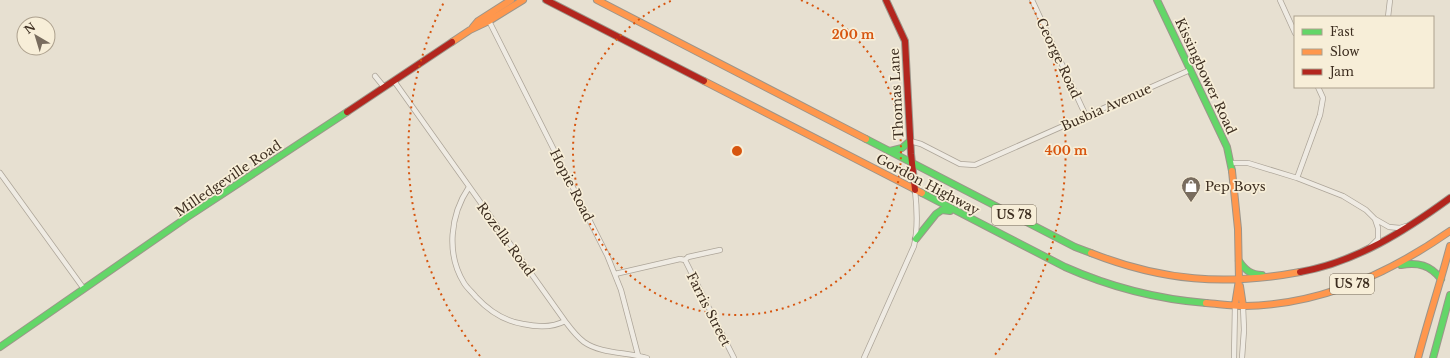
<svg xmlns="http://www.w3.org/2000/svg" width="1450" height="358" viewBox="0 0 1450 358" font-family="'Libre Baskerville',serif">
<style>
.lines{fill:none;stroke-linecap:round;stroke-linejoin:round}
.street-casing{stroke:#ada599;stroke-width:6}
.fast-casing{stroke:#9c958a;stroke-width:8}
.slow-casing{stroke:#9c958a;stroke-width:8}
.jam-casing{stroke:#9c958a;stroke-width:8}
.street{stroke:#efebe3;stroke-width:4.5}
.fast{stroke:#63d668;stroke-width:6}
.slow{stroke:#ff974d;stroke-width:6}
.jam{stroke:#b3261e;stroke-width:6}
.ring{fill:none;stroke:#d7550e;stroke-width:2;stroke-dasharray:2 4}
.labels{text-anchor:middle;stroke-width:3.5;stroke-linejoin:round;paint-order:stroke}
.shield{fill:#f7eed8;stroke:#756857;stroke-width:1}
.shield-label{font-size:12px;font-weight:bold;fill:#3d2e20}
.street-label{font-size:13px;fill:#3d2e20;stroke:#f7eed8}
.poi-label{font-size:13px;fill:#3d2e20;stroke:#f7eed8;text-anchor:start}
.centre{fill:#d7550e;stroke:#f7eed8;stroke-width:2}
.ring-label{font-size:12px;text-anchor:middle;font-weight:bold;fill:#d7550e;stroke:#f7eed8;stroke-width:3.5;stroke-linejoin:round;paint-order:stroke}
</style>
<rect width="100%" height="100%" fill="#e7e0d1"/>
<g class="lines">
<defs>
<path id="street" d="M1032,0L1086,116
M1280,0L1295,33
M1388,17L1390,0
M489,21L607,255L621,290L638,355
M375,76L384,87
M394,81L565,321C571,329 576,336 584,342C601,354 627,352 647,358
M910,141L921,144L960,164L975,165L1190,70
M1232,163H1248L1297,178L1343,196L1366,210L1375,219L1389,227L1400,228L1406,226
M0,173L84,289
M1297,178L1320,115L1323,98L1318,87
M469,187C450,215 446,254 464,283C467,288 472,292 476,297C489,311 504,321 523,324C537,327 552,328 565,321
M1371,246L1378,239V228L1375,219
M685,260L688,257L720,250
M615,274L680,259L685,260L734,358
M864,358L914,246C918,229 917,208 915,190
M1234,358L1235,305
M1242,358L1244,330L1243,306"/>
<path id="fast" d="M1157,0L1227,147L1232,171
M866,139L1075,247L1091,253
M890,151L902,148L910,141
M922,193L1065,267C1110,287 1156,299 1206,303
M916,239L936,214L942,210L950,211
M1239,261C1245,270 1251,275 1262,275
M1401,265C1418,262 1430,265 1441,279
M0,347L186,218L347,112
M1433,358L1450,295"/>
<path id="slow" d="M597,0L866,139
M473,27L478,21L511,0
M452,42L470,30L489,21L523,0
M704,81L922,193
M1232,171L1238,229L1239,280L1235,305
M1091,253C1162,281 1225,286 1300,272
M1240,286L1243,306
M1206,303C1219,304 1232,306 1245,306C1320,305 1390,273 1450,231
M1418,358C1428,320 1440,284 1450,246"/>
<path id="jam" d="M546,0L704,81
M886,0L905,41L911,154L915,190
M347,112L452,42
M1300,272C1356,262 1405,231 1450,198"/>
</defs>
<!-- street casing -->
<use href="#street" class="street-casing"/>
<!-- fast casing -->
<use href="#fast" class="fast-casing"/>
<!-- slow casing -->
<use href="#slow" class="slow-casing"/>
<!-- jam casing -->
<use href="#jam" class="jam-casing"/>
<!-- street -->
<use href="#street" class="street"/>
<!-- fast -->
<use href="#fast" class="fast"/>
<!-- slow -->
<use href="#slow" class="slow"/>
<!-- jam -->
<use href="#jam" class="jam"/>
</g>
<!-- distance rings -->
<g class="ring">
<path d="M801 0A164 164 0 1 1 673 0"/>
<path d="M480 356A329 329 0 0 1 444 2M1030 2A329 329 0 0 1 994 356"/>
</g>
<!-- icons -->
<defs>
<symbol id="shop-pin" viewBox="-11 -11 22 30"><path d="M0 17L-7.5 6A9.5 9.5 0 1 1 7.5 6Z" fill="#786c5e" stroke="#f7eed8"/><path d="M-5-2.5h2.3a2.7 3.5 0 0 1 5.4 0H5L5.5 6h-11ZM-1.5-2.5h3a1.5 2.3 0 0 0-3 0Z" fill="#fff"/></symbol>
</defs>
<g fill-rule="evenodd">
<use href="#shop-pin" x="1180" y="175" width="22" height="30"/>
</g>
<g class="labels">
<!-- shield labels -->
<g class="shield">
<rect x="992" y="205" width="44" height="20" rx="3"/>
<rect x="1330" y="274" width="44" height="20" rx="3"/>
</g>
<g class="shield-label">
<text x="1014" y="219">US 78</text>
<text x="1352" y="288">US 78</text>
</g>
<!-- street labels -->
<g class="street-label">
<text transform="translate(1059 58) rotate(65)" y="5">George Road</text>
<text transform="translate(1206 76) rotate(65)" y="5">Kissingbower Road</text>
<text transform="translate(896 94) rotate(-93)" y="5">Thomas Lane</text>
<text transform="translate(1106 107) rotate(-24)" y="5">Busbia Avenue</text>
<text transform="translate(228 178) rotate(-34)" y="5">Milledgeville Road</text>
<text transform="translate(928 184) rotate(28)" y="5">Gordon Highway</text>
<text transform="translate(572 185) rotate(63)" y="5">Hopie Road</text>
<text transform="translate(506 239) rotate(54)" y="5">Rozella Road</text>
<text transform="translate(709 309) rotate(63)" y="5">Farris Street</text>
</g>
<!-- poi labels -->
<g class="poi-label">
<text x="1205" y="191">Pep Boys</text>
</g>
</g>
<circle cx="737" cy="151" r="6" class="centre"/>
<g class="ring-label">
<text x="853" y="39">200 m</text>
<text x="1066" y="155">400 m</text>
</g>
<!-- legend -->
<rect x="1294" y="16" width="140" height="72" fill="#f7eed8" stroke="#ada18e"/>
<rect x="1302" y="29" width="20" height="6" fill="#63d668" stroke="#ada18e"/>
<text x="1330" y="36" font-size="12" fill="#3d2e20">Fast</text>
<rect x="1302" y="49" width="20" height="6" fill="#ff974d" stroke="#ada18e"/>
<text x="1330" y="56" font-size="12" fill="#3d2e20">Slow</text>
<rect x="1302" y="69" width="20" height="6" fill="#b3261e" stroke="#ada18e"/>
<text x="1330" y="76" font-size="12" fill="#3d2e20">Jam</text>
<!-- north arrow -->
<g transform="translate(36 36) rotate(322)"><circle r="19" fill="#f7eed8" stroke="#ada18e"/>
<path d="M0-3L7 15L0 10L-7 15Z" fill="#786c5e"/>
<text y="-6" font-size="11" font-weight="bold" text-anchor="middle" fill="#3d2e20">N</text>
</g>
</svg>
